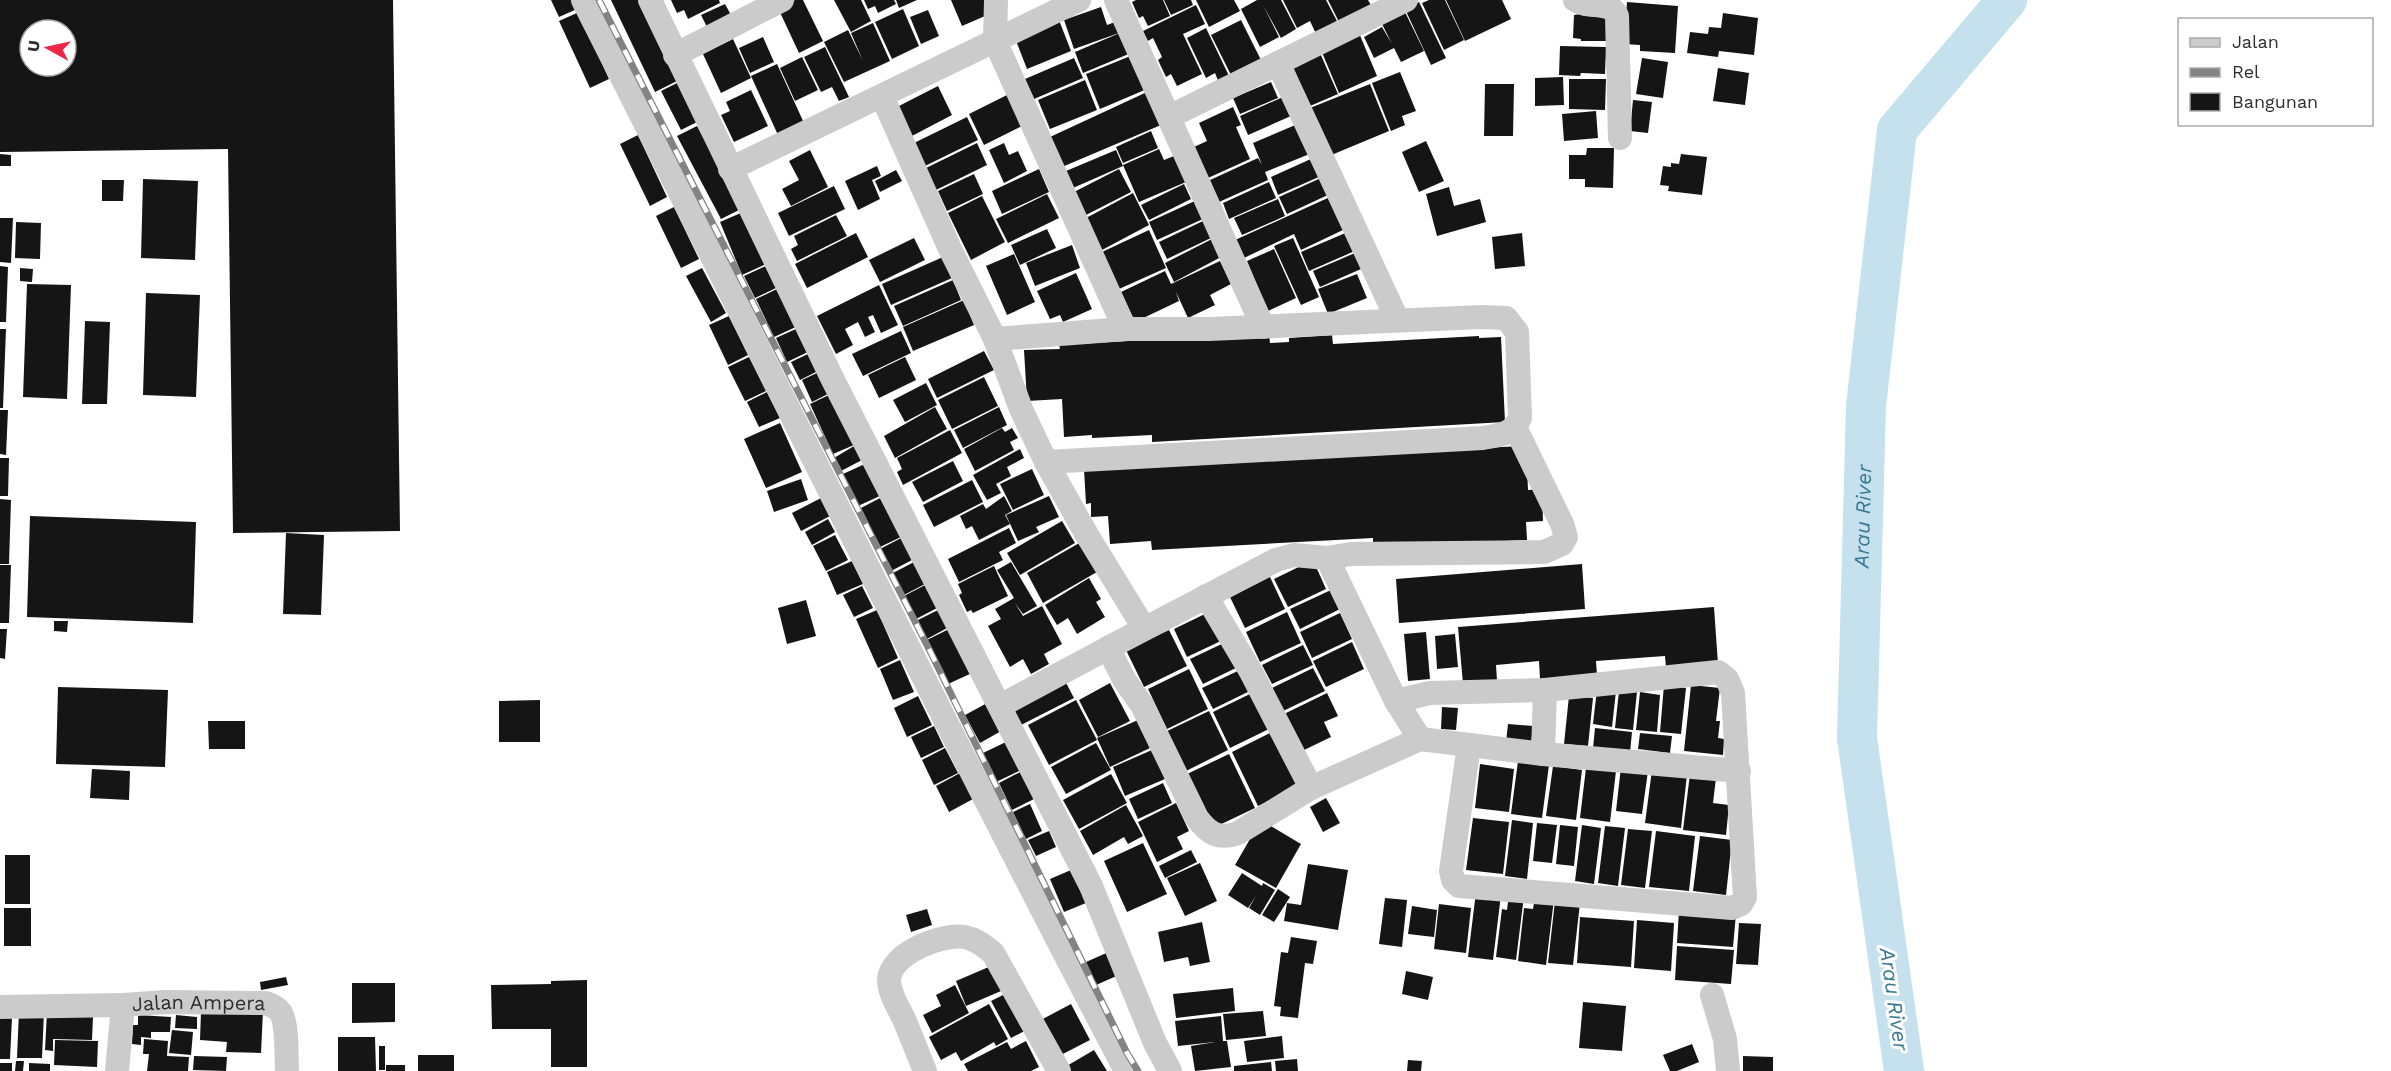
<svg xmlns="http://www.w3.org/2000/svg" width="2391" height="1071" viewBox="0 0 2391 1071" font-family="'Work Sans',sans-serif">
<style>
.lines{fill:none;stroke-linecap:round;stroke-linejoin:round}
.river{stroke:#c5e1ed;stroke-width:40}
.building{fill:#151515;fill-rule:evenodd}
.street{stroke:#cbcbcb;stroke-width:24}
.rail-casing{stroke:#838383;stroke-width:7}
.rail{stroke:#fff;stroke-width:4.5;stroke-dasharray:14;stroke-linecap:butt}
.labels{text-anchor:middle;stroke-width:6;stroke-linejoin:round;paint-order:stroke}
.street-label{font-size:20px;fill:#2e2e2e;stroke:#fff}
.water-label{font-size:21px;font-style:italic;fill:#387994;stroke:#fff}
</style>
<rect width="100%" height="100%" fill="#fff"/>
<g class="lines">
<!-- river -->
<path class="river" id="s1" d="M1904,1071L1857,738L1866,406L1897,130L2007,0"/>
</g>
<!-- building -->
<path class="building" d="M0,0H393L400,531L233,533L228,149L0,152ZM30,30H66V66H30Z
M551,0H573L577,9L559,17Z
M611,0H638L677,81L655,92Z
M671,0H719L720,3L688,19L684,10L677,13Z
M795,0H803L823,41L799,53L778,8Z
M834,0H861L871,21L851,32Z
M864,0H894L896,4L878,13L875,6L868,9Z
M896,0H917L899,8Z
M951,0H987L992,13L962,26Z
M1136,0H1163L1170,16L1148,26L1143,16L1139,18L1132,2Z
M1164,0H1191L1193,5L1171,15Z
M1196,0H1234L1240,11L1209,27Z
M1257,0H1281L1296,29L1281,38L1263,5L1279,37L1260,47L1241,9Z
M1283,0H1326L1339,25L1317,36L1310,21L1297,28Z
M1328,0H1368L1372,7L1340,24Z
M1429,0H1445L1464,40L1444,50L1422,3Z
M1446,0H1502L1511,19L1465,41Z
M1419,2L1446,58L1431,65L1405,9Z
M1627,2L1678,6L1675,53L1640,51V45L1624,44Z
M725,4L731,15L707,27L701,15Z
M1196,5L1205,24L1183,34L1202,74L1177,86L1171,74L1166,77L1158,60L1162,57L1153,38L1148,41L1143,31Z
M1101,7L1107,25L1115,22L1119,33L1074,49L1064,20Z
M903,9L919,46L892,59L875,22Z
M928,10L939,36L921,44L910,17Z
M1606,10V41H1581V39L1573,38L1574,15Z
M579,12L609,79L590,88L559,21Z
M1405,12L1424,51L1401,62L1394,48L1374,58L1364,37L1382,27L1392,44L1382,24Z
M1723,13L1758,18L1754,55L1719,51L1718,57L1687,53L1690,32L1708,34L1709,27L1721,28Z
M1057,15L1071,51L1027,69L1013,33Z
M1241,20L1262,62L1232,77L1211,35Z
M873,23L890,61L844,82L824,42L848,30L863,61L851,33Z
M1206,28L1230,78L1219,83L1215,73L1206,78L1187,38Z
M1122,32L1131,53L1083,73L1075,52Z
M1359,33L1377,76L1339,93L1321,50Z
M763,37L774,62L750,73L739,48Z
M733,39L751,78L721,93L703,54Z
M1560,46L1606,47L1605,74L1581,73L1580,76L1559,75Z
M825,47L849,97L839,101L832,87L821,92L804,57Z
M1320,53L1338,94L1310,106L1292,65Z
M1133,55L1147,89L1100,109L1086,74Z
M802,57L818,90L795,101L780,68Z
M1074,58L1083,78L1034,99L1025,79Z
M1642,58L1668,62L1663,98L1636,94Z
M777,64L804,123L778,135L751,76Z
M1718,68L1749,73L1745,105L1713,101Z
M1400,72L1416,111L1402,116L1405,125L1391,131L1372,83Z
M1563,77L1564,105L1535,106V78Z
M1569,79H1606L1605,110L1569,109Z
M1085,80L1097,110L1050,129L1038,100Z
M1271,82L1278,98L1240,114L1233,98Z
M677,83L697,122L681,130L661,91Z
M1370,84L1389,131L1329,156L1310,108Z
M1485,84H1514L1513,136H1484Z
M938,86L952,115L910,137L895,108Z
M751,90L768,126L734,142L721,115L730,111L726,102Z
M1147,92L1161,125L1062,167L1050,137Z
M1007,95L1022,126L984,145L969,114Z
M1283,97L1291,116L1248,135L1240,116Z
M1633,100L1652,102L1648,133L1630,131Z
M1233,107L1241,125L1236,127L1250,159L1208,178L1194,147L1207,141L1199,123Z
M1596,111L1598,138L1564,141L1562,114Z
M967,117L978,140L925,166L914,143Z
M1300,123L1312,153L1265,172L1268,180L1219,202L1210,180L1258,158L1262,165L1253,143Z
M697,126L741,209L721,219L677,136Z
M1151,131L1158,148L1123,163L1116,147Z
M638,135L667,197L650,206L620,144Z
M1426,141L1444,181L1419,192L1402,152Z
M977,143L987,165L936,190L926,168Z
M1004,143L1009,155L1018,151L1027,171L1004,183L989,150Z
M1587,148H1614L1613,188L1585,187V179H1569V155H1586Z
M1159,149L1164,160L1174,156L1186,182L1139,202L1123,165Z
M810,150L828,187L791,206L782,189L799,180L789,161Z
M1116,150L1123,166L1073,188L1066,171Z
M0,154L11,155V166H0Z
M1681,154L1707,157L1702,195L1668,191L1669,186L1660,185L1663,166L1671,167V163L1679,164Z
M1313,158L1321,176L1278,195L1271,177Z
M877,166L881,176L872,180L880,199L858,210L845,181Z
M1039,169L1049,192L1002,214L992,191Z
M1119,169L1131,192L1086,215L1074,192Z
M896,170L902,181L880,192L875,181Z
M974,174L983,194L947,211L938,191Z
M1323,177L1330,194L1287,214L1279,197Z
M143,179L198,181L195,260L141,258Z
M102,180H124L123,201H102Z
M1269,182L1276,198L1229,219L1223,203Z
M1184,184L1191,199L1149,220L1141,205Z
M834,186L845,209L789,236L778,213Z
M1449,187L1454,206L1480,199L1486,222L1437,236L1426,194Z
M1133,193L1149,225L1102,250L1086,218Z
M1047,194L1059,218L1008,243L996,219Z
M982,196L1005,242L971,260L948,213Z
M1330,197L1345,229L1301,250L1294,234L1244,258L1235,240Z
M1278,199L1285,216L1242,235L1234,218Z
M1197,200L1205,218L1157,240L1149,222Z
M674,207L699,259L681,268L656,216Z
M743,212L766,264L742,275L720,222Z
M836,215L847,236L797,261L791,249L798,245L794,236Z
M0,218H13L11,263L0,262Z
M1203,221L1211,238L1167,259L1159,242Z
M16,222L41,223L40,259L15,258Z
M1047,229L1056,248L1020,265L1011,245Z
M1149,230L1166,268L1119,289L1102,252Z
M1350,231L1357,250L1309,271L1301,252Z
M856,233L868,257L807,288L795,264Z
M1522,233L1525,266L1495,269L1492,237Z
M914,238L925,260L880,282L869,260Z
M1293,238L1319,297L1301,305L1274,246Z
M1212,239L1221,257L1174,282L1165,263Z
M1072,245L1080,268L1035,286L1026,263Z
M1274,249L1296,298L1268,311L1247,261Z
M1355,253L1361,269L1320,287L1313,271Z
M1014,254L1035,302L1007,315L986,266Z
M943,257L952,278L891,305L882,284Z
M1220,261L1231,284L1210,295L1215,305L1188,318L1176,292L1179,301L1135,322L1121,292L1165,271L1171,284Z
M768,265L778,287L755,298L744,276Z
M0,266L8,267L6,322H0Z
M20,268L33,269L32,282L20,281Z
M702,268L726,313L711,322L686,276Z
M1076,273L1092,309L1063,322L1060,315L1050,319L1037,291Z
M1357,274L1367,298L1328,314L1318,289Z
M953,280L961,300L903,326L894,306Z
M27,284L71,285L67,399L23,397Z
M879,285L898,325L881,333L873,315L868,317L875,332L865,337L858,322L845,329L853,345L836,354L817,316Z
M779,288L798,326L774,337L756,299Z
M146,293L200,295L196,397L143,395Z
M964,300L974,325L913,351L903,327Z
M729,316L748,355L728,365L709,325Z
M85,321L110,322L107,404H82Z
M798,328L810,351L787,362L776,338Z
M0,329H6L3,408H0Z
M901,331L911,353L863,376L852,354Z
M1269,333L1270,343L1289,342V338L1332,335L1333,344L1479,336V338L1501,337L1505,422L1152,442V435L1092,438V435L1064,437L1062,399L1027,401L1024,350L1060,349L1059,345Z
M984,351L994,370L937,398L928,379Z
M810,353L818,371L800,380L791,362Z
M749,357L766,391L745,401L728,367Z
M905,357L916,380L879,398L868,375Z
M819,372L828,394L812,402L802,380Z
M984,377L998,406L952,429L938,400Z
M926,383L937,405L905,422L893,400Z
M767,392L780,418L759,427L747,402Z
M831,394L854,445L833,454L810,404Z
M935,407L947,429L895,458L884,436Z
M999,407L1007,425L963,448L954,430Z
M0,410H8L6,455L0,454Z
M780,423L802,472L766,488L744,439Z
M1002,428L1005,432L1012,428L1018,438L1010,442L1014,450L975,471L964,449Z
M950,430L962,453L903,485L897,472L902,469L897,458Z
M854,446L862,460L841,471L834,458Z
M1521,446L1527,467L1528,490L1542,489L1543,521L1526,522L1527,540L1421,545H1373V538L1152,550L1151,541L1110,544L1108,516L1091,517V503L1086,504L1084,469Z
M1020,449L1024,458L1007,467L1011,476L996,484L1001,493L987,500L973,475Z
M0,458H9L8,496H0Z
M953,461L963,481L923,502L912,482Z
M867,463L882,495L858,506L843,474Z
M1032,469L1044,495L1013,510L1000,484Z
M801,479L808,500L774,512L767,491Z
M972,480L983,502L934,527L923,505Z
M1004,496L1012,511L1005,515L1010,524L979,540L972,526L966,529L960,516L983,504L986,509Z
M1049,496L1059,517L1036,527L1039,532L1018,541L1006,515Z
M882,497L901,537L880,547L861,508Z
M821,498L830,516L801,531L792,513Z
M0,499L11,500L9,564H0Z
M30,516L196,522L193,623L27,617Z
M828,519L835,532L812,545L805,532Z
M1062,521L1075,543L1020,575L1007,553Z
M1009,528L1016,543L999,552L1003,560L959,582L948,559Z
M286,533L324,535L321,615L283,614Z
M835,535L848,560L826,571L813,546Z
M903,537L914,559L891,571L880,549Z
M1081,542L1097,572L1043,603L1027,573Z
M1313,560L1326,589L1288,607L1274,579Z
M852,561L863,584L837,595L827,572Z
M914,562L925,584L904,595L893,573Z
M1011,562L1037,606L1023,614L1015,603L1023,616L1042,606L1062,644L1044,654L1049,664L1031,674L1023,659L1010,667L988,626L1001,619L995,609L1014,598L997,570Z
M1582,564L1585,609L1399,623L1396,579Z
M0,565H11L9,623H0Z
M994,566L1008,596L973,613L971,610L967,612L959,595L962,593L958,584Z
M1270,577L1285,609L1245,628L1230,597Z
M1089,578L1101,599L1096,602L1105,617L1077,634L1068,618L1057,625L1045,605Z
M927,584L939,607L916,619L904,596Z
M862,586L873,608L854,617L843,595Z
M1331,590L1340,609L1300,629L1290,609Z
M806,600L816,636L787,644L778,608Z
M1714,607L1718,664L1666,668L1665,656L1596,661L1597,675L1540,679L1539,661L1496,665L1497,681L1463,684L1458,627Z
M940,609L949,627L927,639L918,620Z
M877,610L898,658L878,668L856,619Z
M1211,611L1225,639L1187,657L1174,629Z
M1287,612L1301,643L1260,662L1246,632Z
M1340,613L1352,639L1312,658L1300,632Z
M54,621H68L67,632L54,631Z
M951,628L972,673L948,684L927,640Z
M0,629H7L5,659L0,658Z
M1169,630L1187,666L1144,687L1126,650Z
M1426,632L1430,679L1408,681L1404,634Z
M1455,634L1458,667L1437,669L1435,636Z
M1228,641L1240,666L1203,684L1190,659Z
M1352,642L1364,669L1326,687L1313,661Z
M1303,645L1313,665L1272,684L1262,665Z
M900,660L914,692L893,700L880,669Z
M1244,668L1254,689L1213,709L1202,688Z
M1313,668L1325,691L1283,711L1272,688Z
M1189,669L1208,709L1167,729L1148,689Z
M1064,679L1074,698L1021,725L1011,706Z
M1110,683L1130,721L1098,737L1079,700Z
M1664,685L1686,688L1681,734L1660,732Z
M1691,685L1720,688L1716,721H1720L1718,738L1724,739L1723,755L1684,751Z
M58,687L168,690L165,767L56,764Z
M1597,689L1616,691L1612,727L1593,724Z
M1619,691L1637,692L1633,730L1615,728Z
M1640,692L1660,695L1657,732L1636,730Z
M1252,693L1269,729L1230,748L1213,712Z
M1327,693L1338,716L1324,722L1331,737L1302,751L1284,714Z
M918,696L932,725L907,737L894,708Z
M1569,696L1593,698L1588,746L1564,744Z
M540,700V742H499V701Z
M1076,700L1097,740L1049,765L1028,725Z
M989,702L1003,730L980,743L965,715Z
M1442,707L1458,708L1456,730L1441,729Z
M1209,711L1228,750L1182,773L1163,733Z
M1138,720L1150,748L1110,767L1097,738Z
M208,721H245V749H209Z
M1508,724L1533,726L1531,744L1506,742Z
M934,726L944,747L921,758L911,737Z
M1595,728L1632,732L1630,753L1593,748Z
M1272,732L1298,787L1258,806L1232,752Z
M1640,733L1672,736L1670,753L1638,749Z
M1008,741L1021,770L996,782L983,753Z
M1096,743L1111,770L1066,794L1051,767Z
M945,748L958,773L934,785L922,760Z
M1152,750L1165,779L1125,796L1113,767Z
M1229,754L1255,808L1211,829L1185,775Z
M1518,761L1549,765L1542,818L1511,814Z
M1480,764L1514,769L1509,812L1475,808Z
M1553,766L1582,770L1576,820L1546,816Z
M1621,767L1648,771L1642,814L1616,811Z
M1586,768L1616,771L1610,822L1580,818Z
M92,769L130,771L129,800L90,798Z
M1024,770L1038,797L1012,810L999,783Z
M1652,770L1687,775L1681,828L1645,823Z
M960,773L973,799L949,812L936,786Z
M1111,774L1127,803L1079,829L1063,800Z
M1690,774L1716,778L1713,803L1729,805L1726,835L1683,830Z
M1163,783L1172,803L1138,819L1129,799Z
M1326,798L1340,823L1323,832L1310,807Z
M1176,803L1189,831L1177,837L1183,849L1157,862L1138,822Z
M1030,804L1042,831L1026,839L1013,812Z
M1126,805L1143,836L1128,844L1124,837L1093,855L1080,831Z
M1473,818L1509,822L1503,874L1466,870Z
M1261,820L1301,844L1276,888L1235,865Z
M1512,820L1533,823L1527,879L1505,876Z
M1537,823L1557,825L1552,863L1533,861Z
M1560,825L1578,827L1574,866L1556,864Z
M1582,825L1601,828L1594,884L1575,881Z
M1605,826L1625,828L1618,886L1598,883Z
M1628,829L1652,831L1645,888L1621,885Z
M1049,831L1056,847L1036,856L1028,840Z
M1656,831L1695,836L1689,891L1649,887Z
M1700,836L1732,840L1726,895L1693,891Z
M1143,843L1167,894L1127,912L1104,861Z
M1191,850L1197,862L1165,878L1159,866Z
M5,855H30V904H5Z
M1200,863L1217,901L1185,916L1167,878Z
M1308,864L1348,870L1338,930L1284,921L1287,903L1301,905Z
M1071,870L1086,903L1064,912L1050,879Z
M1242,873L1262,886L1263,883L1275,890L1260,915L1249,908L1256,896L1248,908L1228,895Z
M1278,889L1290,897L1274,922L1262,915Z
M1476,892L1501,895L1493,960L1468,957Z
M1509,894L1524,896L1516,960L1496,957L1502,909L1507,910Z
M1535,897L1554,899L1546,965L1518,961L1524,908L1533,909Z
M1385,898L1407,900L1402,947L1379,944Z
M1555,901L1580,903L1573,965L1548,963Z
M1439,904L1471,908L1466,953L1434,949Z
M1412,906L1437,910L1434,937L1408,934Z
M4,908H31V946H4Z
M927,909L932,925L911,932L906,915Z
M1679,910L1736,914L1733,947L1677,943Z
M1580,917L1634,921L1631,967L1577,963Z
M1637,920L1674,923L1671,971L1634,968Z
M1202,922L1210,962L1190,966L1188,957L1164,962L1158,932Z
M1739,923L1761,924L1758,965L1736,964Z
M1291,937L1317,941L1313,964L1305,963L1298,1018L1280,1016L1281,1007L1274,1006L1281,952L1288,953Z
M1677,946L1734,950L1731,984L1675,980Z
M1111,951L1121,974L1096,985L1086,962Z
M998,963L1008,988L966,1006L956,981Z
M1406,971L1433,977L1428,1000L1402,994Z
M286,977L288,985L261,990L260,982Z
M587,980V1067H551V1029H492L491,985L551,984V981Z
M352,983H395V1022L352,1023Z
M955,985L969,1013L932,1033L923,1015L941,1006L936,995Z
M1233,988L1235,1011L1176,1018L1173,994Z
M1013,990L1032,1027L1011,1038L991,1001Z
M1583,1002L1626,1006L1622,1051L1579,1048Z
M989,1004L1008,1039L996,1046L994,1042L961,1061L956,1052L941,1060L929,1037Z
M1071,1004L1090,1040L1057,1057L1039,1021Z
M19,1011L44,1012L42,1058H17Z
M263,1011L261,1053L226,1052L227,1042L200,1040L201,1012Z
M1263,1011L1266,1036L1226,1040L1223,1014Z
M47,1012L93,1017L92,1040L53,1039V1051L45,1050Z
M138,1015L171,1017L170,1032H151V1038L141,1037V1045L132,1044L133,1025H138Z
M176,1015L197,1017V1029L175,1028Z
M1221,1016L1223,1041H1227L1231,1067L1195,1071L1191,1046L1215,1042L1178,1046L1175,1021Z
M0,1018H12L10,1059H0Z
M172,1030L193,1032L191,1055L169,1053Z
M1282,1036L1284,1058L1247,1062L1244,1041Z
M338,1037H375L376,1071H338Z
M144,1039L168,1041L167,1056L189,1057L188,1071H147L149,1054H143Z
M55,1040L98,1041L97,1067L54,1065Z
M1026,1041L1039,1067L1031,1071H968L964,1064L1007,1042L1011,1049Z
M1692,1044L1699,1062L1677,1071H1670L1663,1055Z
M379,1046H385V1070H379Z
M1094,1050L1107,1071H1068L1065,1067Z
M418,1055H454V1071H418Z
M194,1056L227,1057L226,1071L193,1070Z
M1743,1056L1773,1057V1071H1743Z
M1297,1059L1298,1071H1276L1275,1061Z
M1408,1060L1422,1061L1421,1071H1407Z
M16,1061H24L23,1071H15Z
M1271,1062L1272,1071H1234V1066Z
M0,1063H12V1071H0Z
M29,1063L50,1064V1071H29Z
M386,1065H405V1071H386Z"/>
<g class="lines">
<!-- street -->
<g class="street">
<path d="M583,0C764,357 940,717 1126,1071"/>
<path d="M650,0L832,378L1091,886L1155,1043L1170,1071"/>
<path d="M996,0L995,41L1125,329"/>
<path d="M1116,0L1263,327"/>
<path d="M1575,0C1588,9 1611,0 1617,16L1620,138"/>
<path d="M675,55L782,0"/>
<path d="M1278,63L1397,319"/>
<path d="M882,96L950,249L995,339L1021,409L1046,462L1087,535L1144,628"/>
<path d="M1169,117L1406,0"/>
<path d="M730,169L1079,0"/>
<path d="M995,339L1125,329H1209L1481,317L1506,318L1517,332L1520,418C1512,435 1499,435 1483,438L1046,462"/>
<path d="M1327,558L1351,554L1544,552L1562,544L1566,537L1562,524L1515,427"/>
<path d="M1206,596L1251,672L1311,788"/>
<path d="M1108,648L1276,560L1294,555L1327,558L1396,701"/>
<path d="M1000,706L1108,648L1125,681L1142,705L1197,818C1209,834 1219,840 1238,833L1311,788L1420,739L1543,754L1739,771"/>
<path d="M1420,739L1396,701L1430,693L1545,690L1718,672L1727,679L1733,693L1745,897L1741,904L1732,908L1459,886L1453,880L1451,871L1469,745"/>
<path d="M1543,754L1545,690"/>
<path d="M1712,995L1725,1039L1728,1071"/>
<path d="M0,1007L123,1005"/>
<path id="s2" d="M117,1071L123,1005L166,1002L265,1003C271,1005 277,1007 281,1013C288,1026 286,1056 287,1071"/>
<path d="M925,1071C918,1054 911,1036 904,1019C898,1007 889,993 889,980C890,953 943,933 965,937C976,939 984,946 993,953L1059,1071"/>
</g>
<defs>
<path id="rail" d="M599,0L930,651L1127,1053L1138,1071"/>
</defs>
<!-- rail casing -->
<use href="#rail" class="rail-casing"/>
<!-- rail -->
<use href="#rail" class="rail"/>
</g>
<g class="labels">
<!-- street labels -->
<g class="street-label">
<text dy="7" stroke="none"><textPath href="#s2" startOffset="142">Jalan Ampera</textPath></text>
</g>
<!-- water labels -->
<g class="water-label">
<text dy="7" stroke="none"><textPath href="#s1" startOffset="558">Arau River</textPath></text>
<text transform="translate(1894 999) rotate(82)" y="7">Arau River</text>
</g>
</g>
<!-- legend -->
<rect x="2178" y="18" width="195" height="108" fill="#ffffff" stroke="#ababab" stroke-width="1.5"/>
<rect x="2190" y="38" width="30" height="9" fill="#cbcbcb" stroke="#ababab" stroke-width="1.5"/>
<text x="2232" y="48" font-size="18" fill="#2e2e2e">Jalan</text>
<rect x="2190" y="68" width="30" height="9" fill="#838383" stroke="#ababab" stroke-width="1.5"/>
<text x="2232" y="78" font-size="18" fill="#2e2e2e">Rel</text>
<rect x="2190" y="93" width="30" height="18" fill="#151515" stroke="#ababab" stroke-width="1.5"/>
<text x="2232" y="108" font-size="18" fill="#2e2e2e">Bangunan</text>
<!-- north arrow -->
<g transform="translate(48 48) rotate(278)"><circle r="28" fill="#ffffff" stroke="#ababab" stroke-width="1.5"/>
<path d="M0-4.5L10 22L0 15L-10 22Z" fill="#ee2648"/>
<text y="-9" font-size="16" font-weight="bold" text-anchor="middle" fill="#2e2e2e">U</text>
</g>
</svg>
